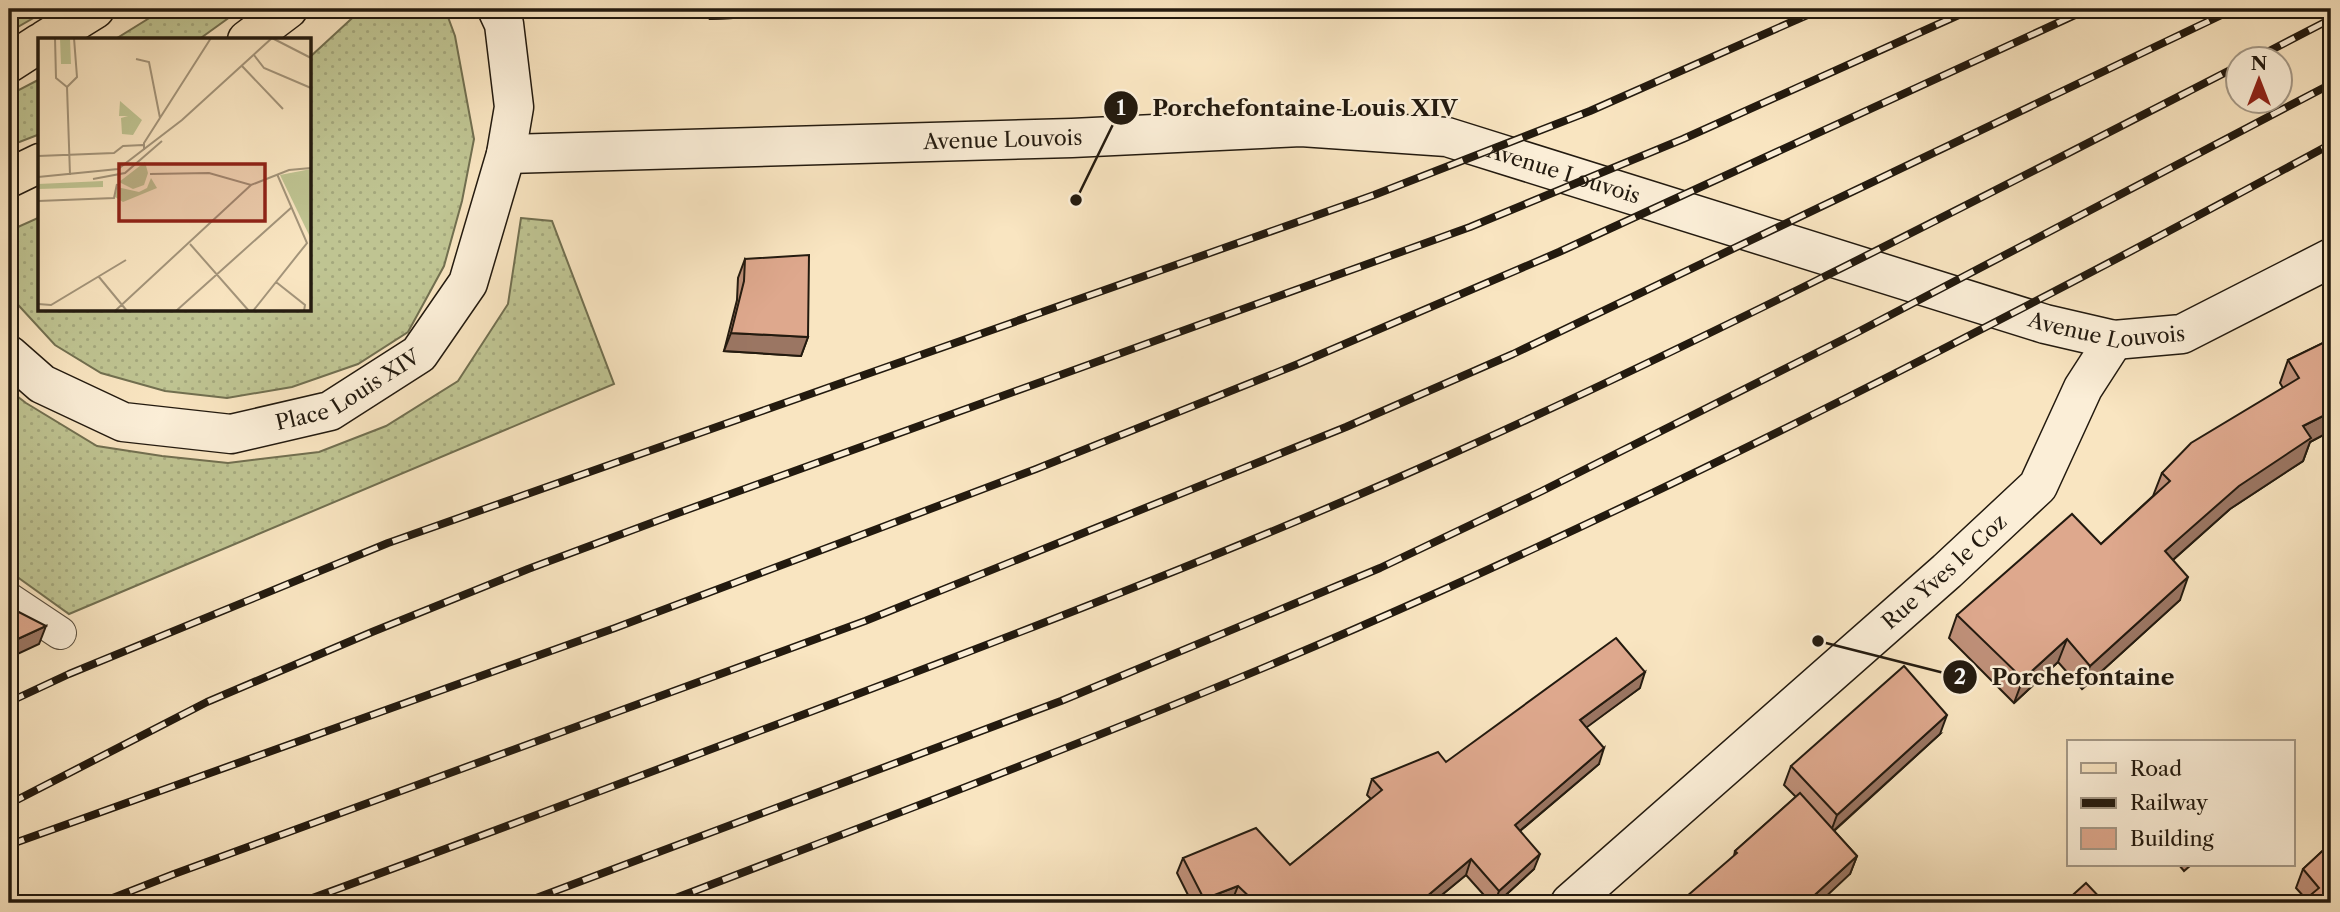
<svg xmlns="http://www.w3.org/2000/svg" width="2340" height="912" viewBox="0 0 2340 912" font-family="'Libre Caslon Text',serif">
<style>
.grass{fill:url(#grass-dots);stroke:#716f50;stroke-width:2}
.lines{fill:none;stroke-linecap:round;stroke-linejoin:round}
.lane-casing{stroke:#584d3c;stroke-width:34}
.secondary-casing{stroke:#231a0f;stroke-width:41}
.primary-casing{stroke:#231a0f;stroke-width:41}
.lane{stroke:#fbeed7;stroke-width:32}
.secondary{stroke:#fbeed7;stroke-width:38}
.primary{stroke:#f9e5c1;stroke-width:38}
.rail-casing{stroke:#231a0f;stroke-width:8}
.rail{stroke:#fbeed7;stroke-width:5;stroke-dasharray:16;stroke-linecap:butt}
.wall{fill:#bf9079;stroke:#231a0f;stroke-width:2}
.shaded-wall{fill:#9b7663;stroke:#231a0f;stroke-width:2}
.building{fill:#dea88d;stroke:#231a0f;stroke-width:2}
.labels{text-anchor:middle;stroke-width:5;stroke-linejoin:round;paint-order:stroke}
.street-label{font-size:21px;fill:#231a0f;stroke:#fbeed7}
.inset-road{fill:none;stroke:#a3947a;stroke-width:2}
.view{fill:#8f2418;fill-opacity:0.15;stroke:#8f2418;stroke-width:3.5}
.inset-edge{fill:none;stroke:#231a0f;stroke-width:3.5}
.leader{fill:none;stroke:#231a0f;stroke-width:2.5}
.callout-dot{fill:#231a0f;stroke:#fbeed7;stroke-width:2.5}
.mark-label{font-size:21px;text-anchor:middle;font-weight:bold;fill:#fff}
.callout-label{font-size:23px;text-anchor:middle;font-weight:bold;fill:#231a0f;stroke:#fbeed7;stroke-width:5;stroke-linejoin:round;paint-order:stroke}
</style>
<defs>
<pattern id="grass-dots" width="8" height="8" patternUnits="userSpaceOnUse" patternTransform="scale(1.75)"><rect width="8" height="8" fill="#bfc492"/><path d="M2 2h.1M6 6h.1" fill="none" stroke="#a4a87d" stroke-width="1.8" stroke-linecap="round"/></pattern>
</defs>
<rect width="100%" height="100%" fill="#f9e5c1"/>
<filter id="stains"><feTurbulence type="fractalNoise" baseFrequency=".00286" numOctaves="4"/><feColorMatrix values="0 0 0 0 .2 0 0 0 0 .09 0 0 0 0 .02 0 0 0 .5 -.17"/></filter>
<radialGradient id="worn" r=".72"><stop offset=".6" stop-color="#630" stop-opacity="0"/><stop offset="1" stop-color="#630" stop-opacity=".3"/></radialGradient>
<!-- grass -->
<path class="grass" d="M9,9H49L9,32Z
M164,9H241L198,40H114Z
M362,9H445L455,36L474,139L462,201L444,266L408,332L358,364L292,387L227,398L165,391L101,373L55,345L9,295V231L40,217V310H310V57Z
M40,79V134L9,146V95Z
M521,218L552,221L614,384L69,614L9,571V390L26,403L97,446L162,456L228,463L319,452L386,426L458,381L508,304Z"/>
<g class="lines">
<defs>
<path id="lane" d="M9,599L60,633"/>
<g id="secondary">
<path id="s1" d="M506,154L1072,138L1301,127L1447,137L2045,324L2114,340L2182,334L2331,258"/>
<path id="s2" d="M9,355L42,384L123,422L231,434L330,411L419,354L468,283L506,154L514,107L504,24L497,9"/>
<path id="s3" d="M1570,903L1947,571L2038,486L2083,388L2114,340"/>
</g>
<path id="primary" d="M45,40L95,9
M247,40L288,9
M9,63L40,43
M9,178L40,163"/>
</defs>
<!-- lane casing -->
<use href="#lane" class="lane-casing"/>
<!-- secondary casing -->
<use href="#secondary" class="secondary-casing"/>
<!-- primary casing -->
<use href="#primary" class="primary-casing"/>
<!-- lane -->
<use href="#lane" class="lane"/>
<!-- secondary -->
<use href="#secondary" class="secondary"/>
<!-- primary -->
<use href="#primary" class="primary"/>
<defs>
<path id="rail" d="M2252,60L2331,19
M9,702L69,674L388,543L1374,195L1590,111L1821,9
M9,804L207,702L372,632L528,569L678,513L1470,227L1683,139L1972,9
M9,845L615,628L1036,469L1298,364L1559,252L2088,9
M100,903L174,874L865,621L1346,427L1513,354L2234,9
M299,903C475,839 650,772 826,706C1035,627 1244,547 1447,456C1715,336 1977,200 2238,66
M523,903L1061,701L1380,568L1542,491L1856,333L2331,84
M663,903C895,814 1129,727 1357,628C1690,483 2012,317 2331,144"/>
</defs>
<!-- rail casing -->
<use href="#rail" class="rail-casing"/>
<!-- rail -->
<use href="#rail" class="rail"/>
</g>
<!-- wall -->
<path class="wall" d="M706,9H810L808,15L710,19Z
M745,259L808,337L801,356L724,351L737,300L738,278Z
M2331,339V431L2310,442L2303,461L2230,509L2173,560L2180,600L2082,689L2058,662L2014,703L1949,638L1957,615L2101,544L2153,496L2162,473L2283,388L2280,383L2288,360Z
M1640,688L1586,727L1599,764L1520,831L1534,869L1497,903H1491L1466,875L1432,903H1234L1232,901L1228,903H1192L1177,873L1183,858L1290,865L1371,799L1367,795L1372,779L1446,762Z
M1940,734L1834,831L1857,856L1850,874L1734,856L1735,851L1796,797L1784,785L1791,766Z
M2331,843V903L2306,899L2296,888L2303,869Z
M2179,865H2191L2184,871Z"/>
<!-- shaded-wall -->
<path class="shaded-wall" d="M714,9H810L808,15L710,19Z
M731,333L808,337L801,356L724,351Z
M2331,412V431L2310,442L2303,461L2230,509L2157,574L2165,551L2303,426Z
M2188,577L2180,600L2082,689L2090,666Z
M46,626L39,644L9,658V643Z
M2067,639L2058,662L2014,703L2023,679Z
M1645,672L1640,688L1575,736L1580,720Z
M1947,715L1940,734L1830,834L1837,815Z
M1604,748L1599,764L1509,840L1515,825Z
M1540,854L1534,869L1497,903H1495L1499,891Z
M1857,856L1850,874L1819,903H1806Z
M1471,859L1466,875L1432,903H1419Z
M1238,886L1232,901L1228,903H1203L1204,899Z"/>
<!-- building -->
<path class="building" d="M809,255L808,337L731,333L744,281L745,259Z
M2331,339V412L2303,426L2311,438L2239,486L2165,551L2188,577L2090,666L2067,639L2023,679L1957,615L2072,514L2101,544L2170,481L2162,473L2191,443L2299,378L2288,360Z
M9,607L46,626L9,643Z
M1616,638L1645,672L1580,720L1604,748L1515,825L1540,854L1499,891L1471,859L1419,903H1256L1238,886L1204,899L1183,858L1256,828L1290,865L1382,790L1372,779L1438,752L1446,762Z
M1904,666L1947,715L1837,815L1791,766Z
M1800,793L1857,856L1806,903H1679L1737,853L1735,851Z
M2331,843V903H2301L2319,888L2303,869Z
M2086,883L2105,903H2064Z"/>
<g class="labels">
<!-- street labels -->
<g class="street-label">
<text dy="7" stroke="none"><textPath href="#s1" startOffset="497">Avenue Louvois</textPath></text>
<text dy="7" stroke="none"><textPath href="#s1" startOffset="1064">Avenue Louvois</textPath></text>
<text dy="7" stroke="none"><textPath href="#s1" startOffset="1631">Avenue Louvois</textPath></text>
<text dy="7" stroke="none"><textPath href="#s2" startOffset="368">Place Louis XIV</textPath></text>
<text dy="7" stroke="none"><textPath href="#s3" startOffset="500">Rue Yves le Coz</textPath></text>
</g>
</g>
<!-- overview -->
<g transform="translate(38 38)">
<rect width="273" height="273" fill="#f9e5c1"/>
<path d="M22,0H32L33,26H23ZM82,63L104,82L95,97L84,96L83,80L90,78H81ZM107,124L110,135L106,147L95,151L81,144ZM113,140L119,150L85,164L77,159L79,149L101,154L109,150ZM65,143V149L0,151V146Z" fill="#bfc492"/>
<path d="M273,131V201L242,137Z" fill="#bfc492"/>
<path class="inset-road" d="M17,0L18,40L29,49M234,0L273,20M216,17L226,30L273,50M98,21L111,24L122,80M204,28L245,71M29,49L32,137M29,49L39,39L36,0M106,112V105L173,0M0,118L76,115L85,108L105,107M112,136L171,135L213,147L251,132L273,130M0,139L80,131L144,82L234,0M55,141L87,135L124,103M0,163L76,160L79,146M152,206L211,273M61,239L89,273M238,244L267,267L266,273M0,266L13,267L88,222M77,273L213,147M138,273L254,169M215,273L269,205L239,136"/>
<path class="view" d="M81,126H227V183H81Z"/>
<rect width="273" height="273" class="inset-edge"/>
</g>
<!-- callouts -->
<path class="leader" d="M1076 200L1121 108M1818 641L1960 677"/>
<g class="callout-dot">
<circle cx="1076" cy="200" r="7"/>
<circle cx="1818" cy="641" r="7"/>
<circle cx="1121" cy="108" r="18"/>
<circle cx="1960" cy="677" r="18"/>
</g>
<g class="mark-label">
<text x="1121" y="115">1</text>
<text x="1960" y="684">2</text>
</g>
<g class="callout-label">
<text x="1305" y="116">Porchefontaine Louis XIV</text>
<text x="2083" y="685">Porchefontaine</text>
</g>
<!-- margin -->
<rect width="2340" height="912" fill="none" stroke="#f9e5c1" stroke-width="35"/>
<rect x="10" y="10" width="2319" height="891" fill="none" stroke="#231a0f" stroke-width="3.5"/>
<rect x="18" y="18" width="2305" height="877" fill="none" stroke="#231a0f" stroke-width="2"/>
<!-- legend -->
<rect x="2067" y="740" width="228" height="126" fill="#fbeed7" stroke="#a59987" stroke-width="2"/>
<rect x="2081" y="763" width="35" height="10" fill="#f9e5c1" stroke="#a59987" stroke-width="2"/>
<text x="2130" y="776" font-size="21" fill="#231a0f">Road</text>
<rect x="2081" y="798" width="35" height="10" fill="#231a0f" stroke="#a59987" stroke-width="2"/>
<text x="2130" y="810" font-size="21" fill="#231a0f">Railway</text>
<rect x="2081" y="828" width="35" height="21" fill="#dea88d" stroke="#a59987" stroke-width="2"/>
<text x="2130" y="846" font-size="21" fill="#231a0f">Building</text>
<!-- north arrow -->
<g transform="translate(2259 80)"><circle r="33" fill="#fbeed7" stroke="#a59987" stroke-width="2"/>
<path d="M0-5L12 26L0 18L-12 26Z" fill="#8f2418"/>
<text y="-10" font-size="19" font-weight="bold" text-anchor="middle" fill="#231a0f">N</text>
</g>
<rect width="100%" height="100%" filter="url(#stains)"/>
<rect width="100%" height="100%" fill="url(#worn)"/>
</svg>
